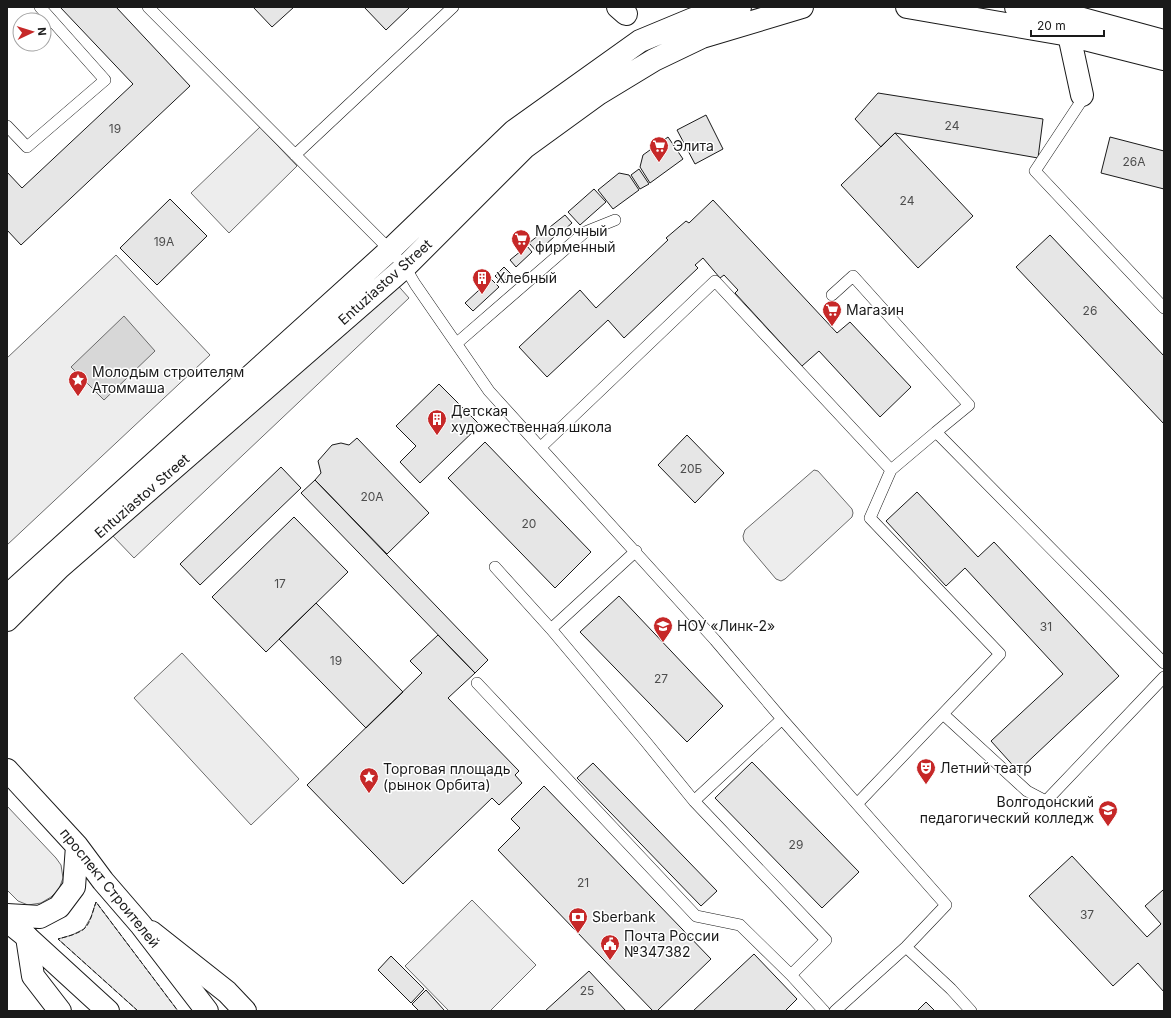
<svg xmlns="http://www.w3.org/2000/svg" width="1171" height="1018" viewBox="0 0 1171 1018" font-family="Inter,sans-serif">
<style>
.built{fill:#ededed;stroke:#6a6a6a}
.water{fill:#d7d7d7;stroke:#6a6a6a}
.building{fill:#e6e6e6;stroke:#1a1a1a}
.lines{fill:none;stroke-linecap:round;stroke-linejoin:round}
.lane-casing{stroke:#1a1a1a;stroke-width:12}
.street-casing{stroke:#1a1a1a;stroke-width:24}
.secondary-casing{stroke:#1a1a1a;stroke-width:24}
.lane{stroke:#fff;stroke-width:11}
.street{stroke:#fff;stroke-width:22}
.secondary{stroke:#fff;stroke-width:22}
.fence{stroke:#1a1a1a;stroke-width:1;stroke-dasharray:5 2;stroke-linecap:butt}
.labels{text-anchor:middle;stroke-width:3;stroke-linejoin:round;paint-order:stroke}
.number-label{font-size:12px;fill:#4d4d4d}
.poi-label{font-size:14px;fill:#1a1a1a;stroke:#fff;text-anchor:start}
.street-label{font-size:14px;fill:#1a1a1a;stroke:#fff}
</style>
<rect width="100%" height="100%" fill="#fff"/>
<!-- built -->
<path class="built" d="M260,127L297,166L229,233L191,193Z
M116,255L210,355L7,545V358Z
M394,281L409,298L134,558L112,535Z
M814,470L818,471L852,509L853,513L852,517L785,579L781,581L776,579L744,541L743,536L745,530Z
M182,653L299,779L251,825L134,698Z
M7,806L56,858L61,865L63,878L59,889L51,897L41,903L28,905L18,901L7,890Z
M472,900L536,965L490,1011H449L405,966Z
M96,902L178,1011H138L58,939L72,935L84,929L91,917Z"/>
<!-- water -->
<path class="water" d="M124,316L155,351L104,400L71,367Z"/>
<!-- building -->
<path class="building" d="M60,7H116L190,86L21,245L7,230V172L22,188L133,84Z
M253,7H294L272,27Z
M364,7H410L386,30Z
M878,93L1043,119L1038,158L895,133L881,147L855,119Z
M706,115L723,149L695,164L677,130Z
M895,133L973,216L918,268L841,185Z
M668,137L683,159L650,183L640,167L643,155Z
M1110,137L1164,151V189L1101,173Z
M639,169L649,184L640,189L631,175Z
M619,173L629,175L639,190L613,209L598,190Z
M594,189L606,202L580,225L568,212Z
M170,199L207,236L157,285L120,248Z
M713,200L837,333L850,322L911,387L880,417L819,351L802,366L735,293L738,290L724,275L720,278L703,258L695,265L698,268L624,338L608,320L547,377L519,347L580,290L596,308L668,240L666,238L686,221L689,223Z
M565,215L572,223L557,236L550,227Z
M546,229L554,237L537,252L529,243Z
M1050,235L1164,356V424L1016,267Z
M527,246L532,252L516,267L510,260Z
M504,267L511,274L502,283L495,276Z
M491,279L499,287L473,311L465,303Z
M439,384L480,425L420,483L400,462L416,446L396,426Z
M687,435L724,473L695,503L658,465Z
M357,438L429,513L387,554L315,480L321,473L318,461L332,445L341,443L349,445Z
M485,442L591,552L555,588L448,478Z
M281,467L301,488L200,585L180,564Z
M315,480L488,660L475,673L301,493Z
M917,492L978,557L994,542L1119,676L1018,771L991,741L1063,674L965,568L946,586L886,521Z
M294,517L348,572L266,652L212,597Z
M619,596L723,706L687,742L580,632Z
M316,603L403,692L366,728L279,639Z
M438,635L475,673L448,698L519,771L515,775L522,783L499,805L492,798L403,884L307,785L422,673L410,661Z
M752,762L859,872L822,908L715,798Z
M593,763L717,891L701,906L577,778Z
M544,786L711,959L657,1011H653L498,850L520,828L511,819Z
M1072,856L1147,937L1161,924L1145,906L1163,890L1164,891V992L1138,963L1113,986L1029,896Z
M754,954L797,999L785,1011H693Z
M391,956L424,989L411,1003L378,970Z
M589,971L626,1011H545Z
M426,990L444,1010L443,1011H419L412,1004Z
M926,1002L935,1011H917Z"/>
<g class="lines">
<defs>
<path id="lane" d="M148,7L390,250L405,267L415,284L489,391L715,640L782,719L946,905L906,947L835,1011
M1082,95V100L1035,171L1164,308
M7,126L27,147L105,80L40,7
M295,155L453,7
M832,295L853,276L969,405L936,432
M457,343L585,232L615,220
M541,447L715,281L891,470L870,518L1000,654L857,804
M891,470L936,432L1164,663
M495,567L551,629L646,742L694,801L826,940L791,975L824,1011
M551,629L636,551
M477,683L696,916L740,925L791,975
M943,714L1027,791L1046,801L1164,677
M694,801L782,719
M906,947L951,989L971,1011"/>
<path id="street" d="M618,7L626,14
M1072,17L1069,35L1082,95
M151,932L227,992L245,1011
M27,937L33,976L60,1011"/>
<path id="secondary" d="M907,7L1069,35L1164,59
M1016,7L1072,16L1164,41
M7,596L390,250L514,131L640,41L693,19L740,7
M7,620L59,568L405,267L525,147L598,94L654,60L702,37L802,7
M7,770L77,846L103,881L141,925L207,1011
M7,915L40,917L59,907L74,887L77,846
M7,921L27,937L108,1011"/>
</defs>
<!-- lane casing -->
<use href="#lane" class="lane-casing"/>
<!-- street casing -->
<use href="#street" class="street-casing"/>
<!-- secondary casing -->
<use href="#secondary" class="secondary-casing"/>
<!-- lane -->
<use href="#lane" class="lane"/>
<!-- street -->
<use href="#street" class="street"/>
<!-- secondary -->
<use href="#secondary" class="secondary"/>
<!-- fence -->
<path class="fence" d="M138,1011L58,939C65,937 79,934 85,928C91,922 93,910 96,902L178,1011"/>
</g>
<!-- icons -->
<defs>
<symbol id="supermarket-pin" viewBox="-11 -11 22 30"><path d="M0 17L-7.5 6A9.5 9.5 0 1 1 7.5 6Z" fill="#c62828" stroke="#fff"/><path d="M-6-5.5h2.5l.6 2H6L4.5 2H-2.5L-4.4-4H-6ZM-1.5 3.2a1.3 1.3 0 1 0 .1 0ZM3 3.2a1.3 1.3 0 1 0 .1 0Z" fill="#fff"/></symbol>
<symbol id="building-pin" viewBox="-11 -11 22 30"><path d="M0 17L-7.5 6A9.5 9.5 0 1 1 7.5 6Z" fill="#c62828" stroke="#fff"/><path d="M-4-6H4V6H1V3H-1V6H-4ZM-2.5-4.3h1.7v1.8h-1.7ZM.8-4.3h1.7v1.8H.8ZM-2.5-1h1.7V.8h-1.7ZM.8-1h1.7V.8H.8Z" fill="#fff"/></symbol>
<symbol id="sight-pin" viewBox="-11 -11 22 30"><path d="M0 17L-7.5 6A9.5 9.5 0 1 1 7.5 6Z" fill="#c62828" stroke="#fff"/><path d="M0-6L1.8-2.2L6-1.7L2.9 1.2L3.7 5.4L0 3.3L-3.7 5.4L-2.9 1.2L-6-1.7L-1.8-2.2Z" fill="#fff"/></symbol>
<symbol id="university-pin" viewBox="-11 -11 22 30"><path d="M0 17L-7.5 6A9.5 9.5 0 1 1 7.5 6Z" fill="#c62828" stroke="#fff"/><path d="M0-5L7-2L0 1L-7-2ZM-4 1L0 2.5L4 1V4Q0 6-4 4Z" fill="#fff"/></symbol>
<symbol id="theatre-pin" viewBox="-11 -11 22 30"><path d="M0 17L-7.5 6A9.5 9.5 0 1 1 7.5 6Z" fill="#c62828" stroke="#fff"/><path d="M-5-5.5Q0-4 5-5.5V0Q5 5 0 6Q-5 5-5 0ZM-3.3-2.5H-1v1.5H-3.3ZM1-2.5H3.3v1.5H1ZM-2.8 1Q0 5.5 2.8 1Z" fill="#fff"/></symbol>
<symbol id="bank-pin" viewBox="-11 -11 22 30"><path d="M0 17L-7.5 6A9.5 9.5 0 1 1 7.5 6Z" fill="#c62828" stroke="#fff"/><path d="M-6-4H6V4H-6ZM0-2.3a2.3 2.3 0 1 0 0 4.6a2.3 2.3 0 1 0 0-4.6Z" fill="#fff"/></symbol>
<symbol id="civic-pin" viewBox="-11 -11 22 30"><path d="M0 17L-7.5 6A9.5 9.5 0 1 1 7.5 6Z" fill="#c62828" stroke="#fff"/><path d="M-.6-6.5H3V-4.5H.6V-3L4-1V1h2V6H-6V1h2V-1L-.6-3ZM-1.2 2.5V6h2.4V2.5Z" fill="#fff"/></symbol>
</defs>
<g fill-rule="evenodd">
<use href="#supermarket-pin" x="648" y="135" width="22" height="30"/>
<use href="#supermarket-pin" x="510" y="228" width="22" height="30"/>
<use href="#building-pin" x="471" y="267" width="22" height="30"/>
<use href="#supermarket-pin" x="821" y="299" width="22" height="30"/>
<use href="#sight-pin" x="67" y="369" width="22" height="30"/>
<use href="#building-pin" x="426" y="408" width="22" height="30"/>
<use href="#university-pin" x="652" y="615" width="22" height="30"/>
<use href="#theatre-pin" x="915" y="757" width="22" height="30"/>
<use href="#sight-pin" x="358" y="766" width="22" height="30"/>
<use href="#university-pin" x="1097" y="799" width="22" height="30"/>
<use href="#bank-pin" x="567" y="906" width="22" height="30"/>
<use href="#civic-pin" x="599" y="933" width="22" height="30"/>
</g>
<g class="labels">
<!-- number labels -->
<g class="number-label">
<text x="952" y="130">24</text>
<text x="115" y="133">19</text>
<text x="1134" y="166">26А</text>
<text x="907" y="205">24</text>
<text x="164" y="246">19А</text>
<text x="1090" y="315">26</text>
<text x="691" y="473">20Б</text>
<text x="372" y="501">20А</text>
<text x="529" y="528">20</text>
<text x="280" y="588">17</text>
<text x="1046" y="631">31</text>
<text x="336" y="665">19</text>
<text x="661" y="683">27</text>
<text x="796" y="849">29</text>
<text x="583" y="887">21</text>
<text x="1087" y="919">37</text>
<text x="587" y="995">25</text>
</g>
<!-- poi labels -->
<g class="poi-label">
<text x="673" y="151">Элита</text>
<text x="535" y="236">Молочный<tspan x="535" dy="16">фирменный</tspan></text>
<text x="496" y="283">Хлебный</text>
<text x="846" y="315">Магазин</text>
<text x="92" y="377">Молодым строителям<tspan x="92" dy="16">Атоммаша</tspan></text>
<text x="451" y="416">Детская<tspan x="451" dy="16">художественная школа</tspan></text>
<text x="677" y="631">НОУ «Линк-2»</text>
<text x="940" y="773">Летний театр</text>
<text x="383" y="774">Торговая площадь<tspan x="383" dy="16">(рынок Орбита)</tspan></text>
<text x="1094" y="807" text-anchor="end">Волгодонский<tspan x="1094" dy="16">педагогический колледж</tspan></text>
<text x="592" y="922">Sberbank</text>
<text x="624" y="941">Почта России<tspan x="624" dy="16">№347382</tspan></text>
</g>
<!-- street labels -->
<g class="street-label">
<text transform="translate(385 282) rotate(-42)" y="5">Entuziastov Street</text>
<text transform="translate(142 496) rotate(-41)" y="5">Entuziastov Street</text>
<text transform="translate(110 888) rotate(51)" y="5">проспект Строителей</text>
</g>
</g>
<!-- border -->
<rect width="1171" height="1018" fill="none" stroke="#1a1a1a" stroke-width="16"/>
<!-- north arrow -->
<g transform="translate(32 32) rotate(86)"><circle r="19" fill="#ffffff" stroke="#a3a3a3"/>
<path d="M0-3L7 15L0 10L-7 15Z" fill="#c62828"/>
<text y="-6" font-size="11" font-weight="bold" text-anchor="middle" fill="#1a1a1a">N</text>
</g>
<!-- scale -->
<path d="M1031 30v6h73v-6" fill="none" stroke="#1a1a1a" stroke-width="2"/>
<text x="1037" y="30" font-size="12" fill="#1a1a1a" stroke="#ffffff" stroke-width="3" paint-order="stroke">20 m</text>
</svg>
